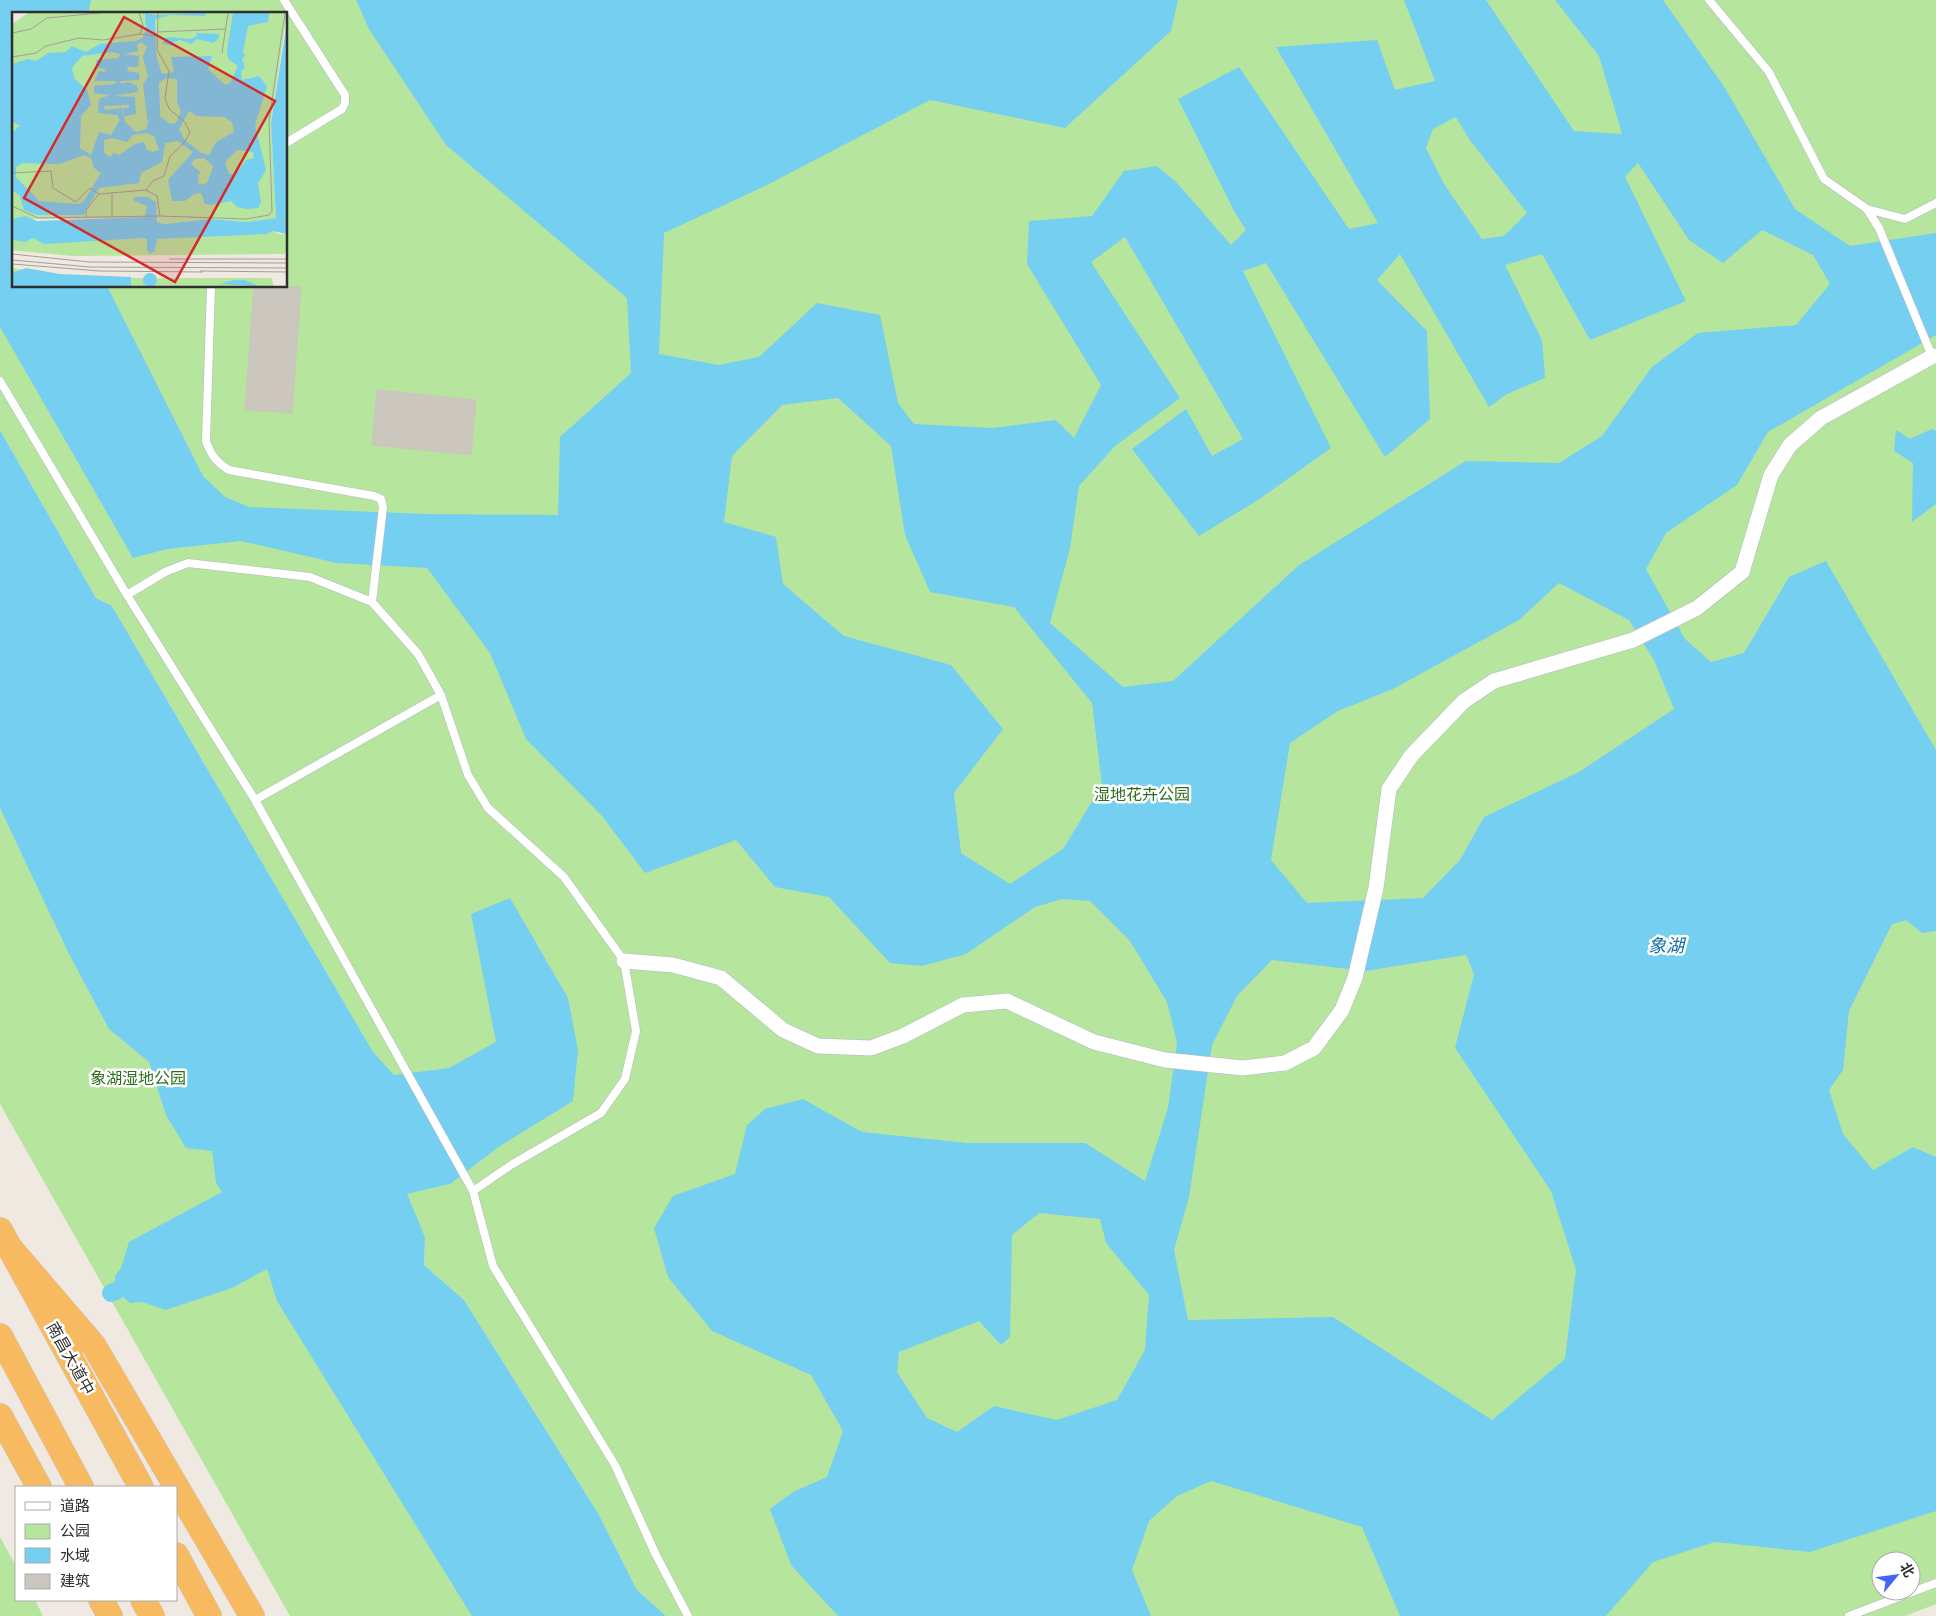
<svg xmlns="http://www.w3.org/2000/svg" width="1936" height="1616" viewBox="0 0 1936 1616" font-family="Inter,'Noto Sans SC',sans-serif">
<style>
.green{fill:#b6e59e;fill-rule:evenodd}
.water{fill:#75cff0;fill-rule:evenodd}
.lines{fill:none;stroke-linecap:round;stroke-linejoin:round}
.canal{stroke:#75cff0;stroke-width:18}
.building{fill:#cbc7bf;stroke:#cbc5ba}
.service-casing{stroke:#b4b7c1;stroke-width:9}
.minor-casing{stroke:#b4b7c1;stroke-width:16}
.trunk-casing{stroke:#c9c9c9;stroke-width:26}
.service{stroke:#fff;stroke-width:8}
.minor{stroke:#fff;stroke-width:15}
.trunk{stroke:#f8ba60;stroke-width:25}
.labels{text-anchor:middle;stroke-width:5;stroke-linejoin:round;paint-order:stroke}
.park-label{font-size:16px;fill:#2c6e1b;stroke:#fff}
.street-label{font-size:16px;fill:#2e2e2e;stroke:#fff}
.water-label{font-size:18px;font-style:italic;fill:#0d6fa3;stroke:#fff}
.inset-road{fill:none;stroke:#a29e99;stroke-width:1}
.view{fill:#d62828;fill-opacity:0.15;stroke:#d62828;stroke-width:2.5}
.inset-edge{fill:none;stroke:#2e2e2e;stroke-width:2.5}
</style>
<rect width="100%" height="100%" fill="#efe9e1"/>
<!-- green -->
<path class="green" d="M0,0H1936V1604L1905,1616H666L637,1590L598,1513L464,1300L424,1265L425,1237L406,1194L450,1184L112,606L96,598L0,430ZM14,14H286V286H14ZM1881,1561H1911V1591H1881Z
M0,539L578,1616H290L0,1104Z
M0,1537L16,1566V1600H35L43,1616H0Z"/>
<!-- water -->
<path class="water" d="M0,0H91L88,14H14V286H107L203,476L225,497L249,507L427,514L558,515L560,437L631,373L627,298L446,145L369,29L356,0H1178L1171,31L1065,128L930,100L765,186L664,233L659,354L719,365L759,357L817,303L880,315L898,403L914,424L993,428L1056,420L1074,438L1101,385L1027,264L1029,221L1092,216L1124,171L1157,166L1177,183L1231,245L1246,230L1234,211L1178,99L1239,67L1349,229L1378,223L1276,47L1377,40L1395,90L1435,81L1404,0H1486L1574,131L1622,134L1599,56L1555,0H1663L1725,88L1795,209L1850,246L1936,233V335L1768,432L1737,485L1666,533L1646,569L1685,639L1711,662L1744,653L1789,577L1826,561L1936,750V931L1922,933L1906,920L1892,924L1849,1011L1843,1070L1829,1090L1843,1134L1873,1170L1913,1147L1936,1157V1511L1810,1552L1715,1542L1653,1562L1606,1616H1400L1362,1527L1211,1481L1177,1496L1149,1521L1132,1570L1151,1616H838L791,1565L770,1509L793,1492L827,1477L843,1431L811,1375L712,1331L668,1277L654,1228L673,1196L735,1174L747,1125L765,1109L803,1099L862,1132L967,1143H1085L1145,1181L1168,1108L1177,1042L1167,1002L1130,941L1090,901L1062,899L1035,907L966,954L922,966L890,963L829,897L775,887L736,840L645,873L602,816L526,739L490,653L427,568L337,563L241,541L167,549L133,558L0,327ZM1456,117L1469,139L1527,213L1504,236L1482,239L1444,184L1426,148L1433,129ZM1638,163L1689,240L1723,263L1762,230L1813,255L1830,284L1796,325L1698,333L1652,367L1602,436L1559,463L1466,461L1299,565L1173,681L1123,687L1050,623L1070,548L1079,486L1115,446L1180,398L1091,262L1125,237L1243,439L1212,456L1186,409L1132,449L1199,536L1258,500L1331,448L1243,271L1266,263L1385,457L1430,419L1427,331L1377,280L1400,254L1489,407L1507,394L1545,378L1542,340L1505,265L1542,254L1590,340L1686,301L1625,177ZM838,398L891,446L905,535L930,592L1014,607L1092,703L1102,785L1063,849L1010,884L961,853L954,793L1003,729L951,665L844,636L783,584L776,537L724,522L732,456L782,405ZM1559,583L1629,620L1654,660L1674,709L1579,772L1484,817L1460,860L1423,898L1307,903L1271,860L1290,743L1338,711L1393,689L1519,620ZM1466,955L1474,974L1455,1048L1551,1191L1576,1270L1565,1359L1492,1420L1333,1317L1188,1320L1174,1250L1189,1197L1212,1045L1237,996L1272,960L1365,971ZM1039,1213L1100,1219L1106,1243L1149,1295L1145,1350L1117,1400L1057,1420L994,1406L957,1432L927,1418L897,1372L899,1352L979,1321L1001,1345L1010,1337L1012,1235Z
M1932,429L1936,431V504L1912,522L1913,463L1894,451L1896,430L1910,439Z
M0,430L96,598L112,606L373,1052L394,1075L449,1068L496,1042L471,914L510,898L568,998L578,1050L573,1101L500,1146L450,1184L407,1194L425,1237L424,1265L464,1300L598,1513L637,1590L666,1616H472L277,1301L267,1269L232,1288L165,1310L143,1302L130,1303L116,1291L115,1276L121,1268L129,1242L222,1192L216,1183L212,1151L186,1148L166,1115L149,1062L109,1029L68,952L0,808Z"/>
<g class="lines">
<!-- canal -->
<path class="canal" d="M111,1293L116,1291"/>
</g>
<!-- building -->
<path class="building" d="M254,286L301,287L292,413L245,410Z
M377,390L476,400L471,455L372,445Z"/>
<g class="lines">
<defs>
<path id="service" d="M284,0L345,95V103L342,109L286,143
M1709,0L1769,72L1824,179L1867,209L1879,228L1929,349L1933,356L1936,354
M1867,209L1905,219L1936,203
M211,286L206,441C211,455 216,462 229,470L374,496L381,499L383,507L372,602
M0,381L127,595L255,800L468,1182L473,1191L493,1266L615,1465L656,1555L688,1616
M127,595L165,572L188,563L310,577L372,602L418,654L441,695L468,775L488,808L564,877L624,961L636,1031L625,1079L601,1113L511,1165L473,1191
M255,800L441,695
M1849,1616L1936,1583"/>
<path id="minor" d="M624,961L673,965L721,978L783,1030L818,1046L871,1048L903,1036L963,1005L1007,1001L1094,1042L1165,1060L1243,1068L1285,1063L1314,1048L1342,1010L1355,978L1376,888L1389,789L1411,756L1464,701L1494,681L1633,640L1697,608L1742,572L1771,475L1790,445L1821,418L1933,356"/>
<path id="trunk" d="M0,1230L141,1487
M10,1248L94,1346L252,1616
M0,1336L81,1487
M0,1416L39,1487
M176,1555L209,1616
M101,1600L110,1616
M143,1600L152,1616"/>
</defs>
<!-- service casing -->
<use href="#service" class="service-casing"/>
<!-- minor casing -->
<use href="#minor" class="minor-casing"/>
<!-- trunk casing -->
<use href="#trunk" class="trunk-casing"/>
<!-- service -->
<use href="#service" class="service"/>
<!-- minor -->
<use href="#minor" class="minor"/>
<!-- trunk -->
<use href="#trunk" class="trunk"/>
</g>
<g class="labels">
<!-- park labels -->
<g class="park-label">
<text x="1142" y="800">湿地花卉公园</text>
<text x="138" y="1084">象湖湿地公园</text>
</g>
<!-- street labels -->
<g class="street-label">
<text transform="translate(71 1358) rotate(61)" y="6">南昌大道中</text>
</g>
<!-- water labels -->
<g class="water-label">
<text x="1666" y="952">象湖</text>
</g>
</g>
<!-- overview -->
<g transform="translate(12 12)">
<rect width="275" height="275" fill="#efe9e1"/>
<path d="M16,1H275L259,111L264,206L235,210L198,207L152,212L144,210L146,206L0,207V12ZM0,213L258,217L266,222H275V239L272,242L61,244L7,239L0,238ZM0,256L33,262L117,266H260L261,274H0Z" fill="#b6e59e"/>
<path d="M133,1L145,3L193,1V4L160,3L143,7L144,43L150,62L162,60L159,45L200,44L196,57L213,73L218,71L226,54L216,47L215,38L221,1H257L256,10L236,14L231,40L233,44L230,47L233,56L229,59L230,68L247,64L255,74L243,113L254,158L246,171L249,190L246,196L235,197L225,195L219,189L199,193L193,192L189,181L182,182L173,189H160L156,168L181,140L166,129L153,131L150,150L129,161L127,171L87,176L71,203H25L12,198L8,184L0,178V120L8,114L0,110V52L16,47L24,49L36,41L54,40L60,34L74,40L88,32L124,29L131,26L134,16ZM130,30L135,35L131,45L136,64L131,73L136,112L134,117L124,120L113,110L110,96L93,98L92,94L117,93V96H111L112,104L124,102L123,85L102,84L126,80L125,74L117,70L109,72L108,69L127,68V61L115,59L116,55H126L127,44L112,42L126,39L125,33ZM100,40L108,42L106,46L84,48V55L94,57L92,60L87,59L82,69H104L103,72L82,74V81L98,83L87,87L86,101L105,103L108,108L99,123L87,120L79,143L68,136L69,104L79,93L75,78L62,66L60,56L70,44ZM154,66L165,67V90L169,100L164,111L158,112L148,104V98L147,71ZM177,99L185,104L212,105L220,110L222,120L204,130L197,143L189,141L172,127L167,117ZM134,121L142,124L147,138L141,140L135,138L132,130L123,132L107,143L102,141L98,145L92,141V128L100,126L115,130L121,123ZM225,138L241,140L242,146L234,148L224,162H217L213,150ZM72,143L79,146L82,156L89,161L72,189L67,192L27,189L4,165V155L11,151L48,152ZM192,146L201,154L199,161L195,171L187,173L186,163L189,161L179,152L183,147ZM275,10V222L260,219L255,222L145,227L143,239L138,242L135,238V227L131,226L32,232L21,226L13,230L0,228V207L13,204L25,209L133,205L135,194L122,189V185H135L144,190L145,210L152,212L198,207L235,210L264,206L259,111ZM184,21L207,22V26L201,31L185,27L180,32L168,28L159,31L160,34L150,31L155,25L179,27L185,24ZM14,256L48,262L119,265V274H0V261ZM131 268a7 7 0 1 1 14 0a7 7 0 1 1-14 0ZM222,268H233L246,274L208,272Z" fill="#75cff0" fill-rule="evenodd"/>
<path class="inset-road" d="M127,1L131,13L128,22M145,20L214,17M0,21L19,17L35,6L87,1M210,41L216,1M0,45L24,41L34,34L67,26L91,28L128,22L145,24M0,161L39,159L41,176L64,190L78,176L87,182M134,178L141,169L152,164L158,144L171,132L178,121L173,110L157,97L153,86L157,59L145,38L146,1M100,181V204M0,194L26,206L148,204L234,207L257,203L260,199L257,109L273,1M74,205V198L87,182L134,178L145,184L148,204M0,242L77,250L275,251M157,247H275M0,248L78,255L275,256M0,252L88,259L191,260M188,259L275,260"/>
<path class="view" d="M112,5L263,89L163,270L12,186Z"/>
<rect width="275" height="275" class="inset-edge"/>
</g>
<!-- legend -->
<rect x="15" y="1486" width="162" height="115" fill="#ffffff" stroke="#ababab"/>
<rect x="25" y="1502" width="25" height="8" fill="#ffffff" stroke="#ababab"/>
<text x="60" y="1511" font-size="15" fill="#2e2e2e">道路</text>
<rect x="25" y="1524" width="25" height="15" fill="#b6e59e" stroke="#ababab"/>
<text x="60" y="1536" font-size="15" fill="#2e2e2e">公园</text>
<rect x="25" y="1548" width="25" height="15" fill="#75cff0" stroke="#ababab"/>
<text x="60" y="1561" font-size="15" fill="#2e2e2e">水域</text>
<rect x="25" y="1574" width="25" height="15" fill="#cbc7bf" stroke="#ababab"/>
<text x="60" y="1586" font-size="15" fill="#2e2e2e">建筑</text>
<!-- north arrow -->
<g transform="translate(1896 1576) rotate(61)"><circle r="24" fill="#ffffff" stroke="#ababab"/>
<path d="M0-4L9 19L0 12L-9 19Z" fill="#4264fb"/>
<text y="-8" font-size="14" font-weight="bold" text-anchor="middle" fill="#2e2e2e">北</text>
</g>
</svg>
